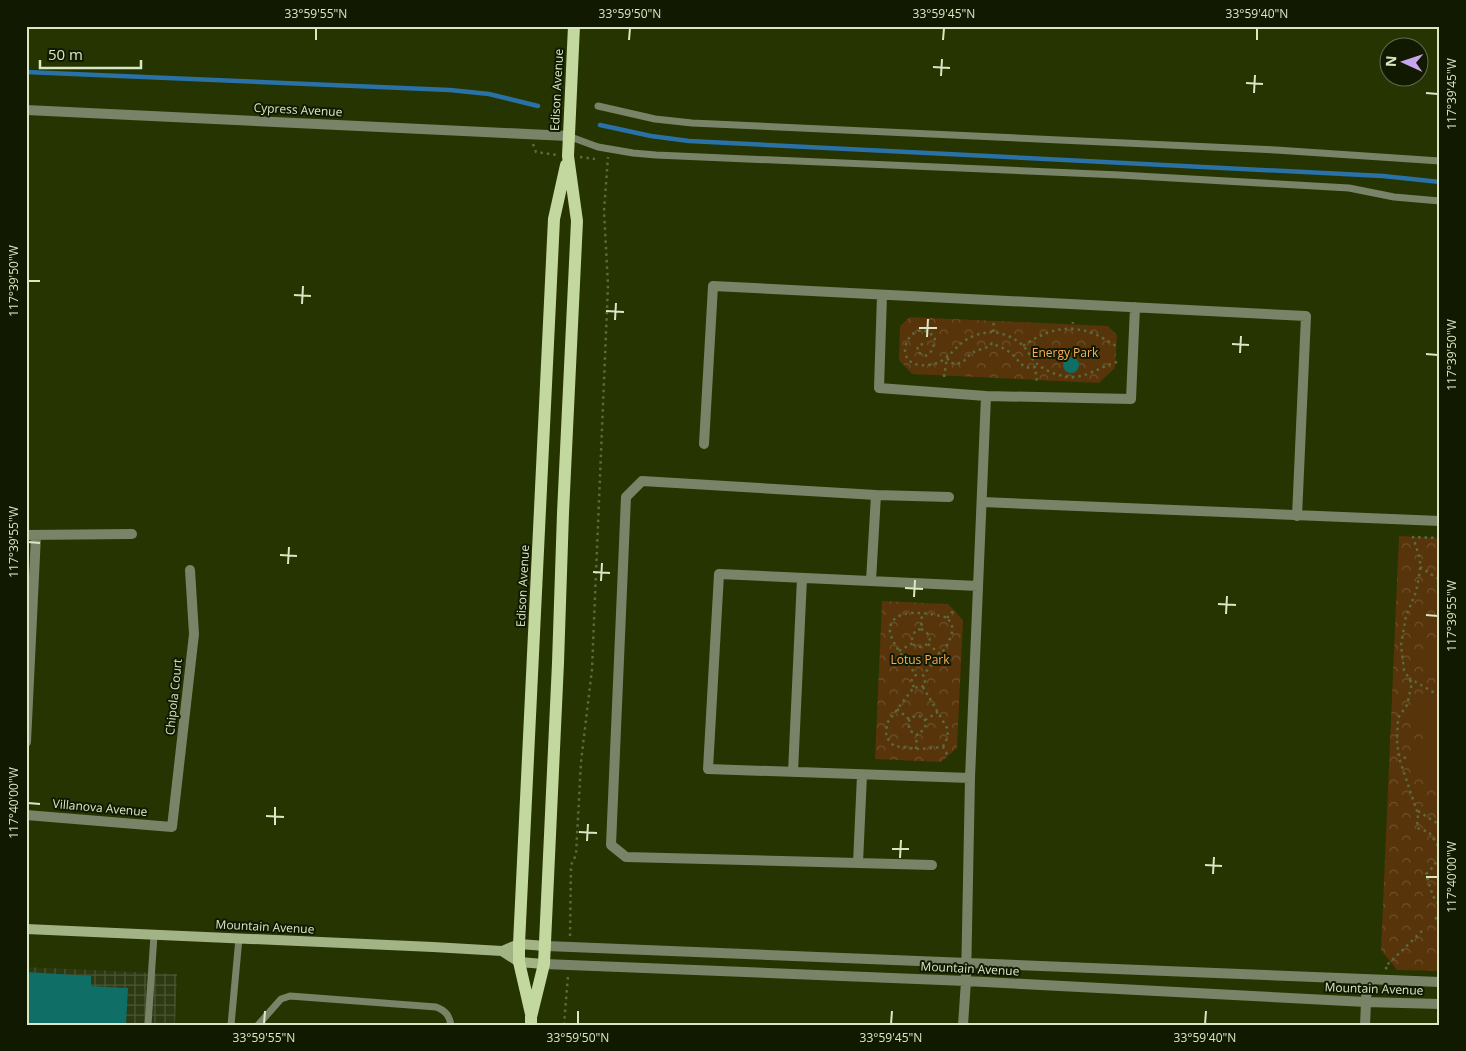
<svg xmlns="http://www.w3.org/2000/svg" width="1466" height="1051" viewBox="0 0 1466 1051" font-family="'Open Sans',sans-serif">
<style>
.industrial{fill:url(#industrial-grid)}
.forest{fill:url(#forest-crowns)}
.garden{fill:#57340a}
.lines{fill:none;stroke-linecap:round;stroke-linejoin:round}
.stream{stroke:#2a71a7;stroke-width:4.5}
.building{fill:#0f6e65}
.path{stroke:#5c6a3c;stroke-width:2.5;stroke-dasharray:2.5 4;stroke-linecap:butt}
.service{stroke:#788367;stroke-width:7}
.minor{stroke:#788367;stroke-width:10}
.tertiary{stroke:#788367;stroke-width:10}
.secondary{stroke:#a2b386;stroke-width:10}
.primary{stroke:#c2d89e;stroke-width:12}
.ticks{fill:none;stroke:#dae7c5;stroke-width:2}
.labels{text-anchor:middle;stroke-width:4;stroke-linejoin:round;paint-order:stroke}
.street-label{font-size:12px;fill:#dae7c5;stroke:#111a01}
.park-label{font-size:12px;fill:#fbad5c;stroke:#111a01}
.neatline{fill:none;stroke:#dae7c5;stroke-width:2}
.ticks-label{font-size:12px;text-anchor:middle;fill:#dae7c5}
</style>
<defs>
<pattern id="industrial-grid" width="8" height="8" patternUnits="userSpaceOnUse" patternTransform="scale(1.25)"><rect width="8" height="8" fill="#2d3912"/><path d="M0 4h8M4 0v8" fill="none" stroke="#4b5633"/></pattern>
<pattern id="forest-crowns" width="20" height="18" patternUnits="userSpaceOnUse" patternTransform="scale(1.25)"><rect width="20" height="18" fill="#57340a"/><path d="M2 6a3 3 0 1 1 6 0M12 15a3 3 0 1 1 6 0" fill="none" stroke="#6f512c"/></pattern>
</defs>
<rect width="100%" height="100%" fill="#253400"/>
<!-- industrial -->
<path class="industrial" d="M26,967L177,974L175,1025H26Z"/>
<!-- forest -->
<path class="forest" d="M910,317L1108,326L1117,335L1115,368L1099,383L912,374L899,360L900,326Z
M1399,536L1440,538V971L1397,970L1381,950Z
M882,601L948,604L963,620L957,748L941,762L875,759Z"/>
<!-- garden -->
<path class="garden" d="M1431,644L1440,649V675L1420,663Z
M1425,694L1440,702V739L1408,720Z
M1429,737L1440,743V780L1412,763Z"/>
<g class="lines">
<!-- stream -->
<path class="stream" d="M26,72L450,90L489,94L538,106
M600,125L651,136L689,141L1383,176L1440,182"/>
</g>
<!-- building -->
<path class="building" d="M1063 365a8 8 0 1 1 16 0a8 8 0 1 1-16 0Z
M26,972L91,976V986L128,988L126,1025H26Z"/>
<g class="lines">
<!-- path -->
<path class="path" d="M533,144L536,152L557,155
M580,157L595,159
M1072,330L1073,322
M993,332L994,319
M923,344L918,346L917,351C929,363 934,348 935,338C912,310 884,370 929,365C946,363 951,351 963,342C970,336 981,333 991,332C1002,332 1018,339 1025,348C1029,352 1031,359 1036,363C1045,371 1062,378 1075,377C1091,375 1102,366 1117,362
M1023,346C1044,332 1061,325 1086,331C1097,333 1108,342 1118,347
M944,377L947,358L951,363L957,364L963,362L971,353L990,346L992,343C997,346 1003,348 1008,351C1019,358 1021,371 1035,367L1037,382
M1440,538L1413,537L1420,559V571L1416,592L1406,616L1401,645L1404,670L1412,683L1407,705L1398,718L1397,741L1399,758L1418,814L1417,828L1429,832C1432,837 1437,843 1438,847C1441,858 1434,867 1426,874L1433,896L1440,906
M1420,567L1440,580
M947,618L954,610
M921,629C926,631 933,638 928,643C928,644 922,647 921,647L914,645L912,639L915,631L921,629L922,614
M928,644L940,654
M899,651L913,643
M1409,678L1440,696
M914,687L911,682L913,677L916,675C909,665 891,642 890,632C888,605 933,613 948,618C949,621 951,623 952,626C955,642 932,664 923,675L925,678V685L920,688L914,687L887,723L886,737L894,746L919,749L943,747L948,756
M923,687L947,728L948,736L943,747
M897,709L910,720
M925,720L938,712
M916,749L917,734L910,731L908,723L911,717L919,716L924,718L926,722L925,728L920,733L917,734
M1398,754L1409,760
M1418,811L1440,825
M1435,919L1440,915
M570,936L571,865L576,855L581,762L592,669L608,285L604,211L608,157
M1387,969L1385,967L1423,930
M564,1025L568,976"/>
<!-- service -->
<path class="service" d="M598,106L655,119L692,123L1276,150L1440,161
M568,136L598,147L633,153L656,155L1120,175L1349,188L1394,197L1440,201
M148,1025L154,935
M231,1025L239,938
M258,1025L281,999L290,996L436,1007C446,1011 449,1015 451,1025"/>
<!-- minor -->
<path class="minor" d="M882,295L879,388L986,396L1131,399L1135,307
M704,444L713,286L1306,316L1297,516
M876,495L949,497
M982,502L1440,521
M26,535L132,534
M26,742L36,535
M793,772L802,578
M862,775L858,863L626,857L611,845L626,497L642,481L876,495L871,581
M970,778L708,769L719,574L978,586
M26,815L172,827L194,634L190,570
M858,863L932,865
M546,946L1440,982
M544,964L966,981L1366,1002L1440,1004
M963,1025L966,981L970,778L986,396
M1365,1025L1367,980"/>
<!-- tertiary -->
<path class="tertiary" d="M26,110L568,136"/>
<!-- secondary -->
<path class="secondary" d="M26,929L433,947L502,951L519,944L546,946
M502,951L519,962L544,964"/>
<!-- primary -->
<path class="primary" d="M531,1014L519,962V944L554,219L566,165
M531,1025V1017L544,964L558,663L563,513L577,221L568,156L574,26"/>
</g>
<!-- ticks -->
<path class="ticks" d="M316,40V28M629,40L630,28M943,40L944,28M1257,40V28M933,67L950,68M941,76L942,59M1246,83L1263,84M1254,93L1255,75M1426,93L1438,94M28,281H40M294,295L311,296M302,304L303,286M606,311L624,312M615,320L616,303M919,328H937M927,337L928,319M1232,344L1249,345M1240,353L1241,336M1426,354L1438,355M28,542L40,543M280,555L297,556M288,564L289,547M593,572L610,573M601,581L602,563M905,588L923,589M914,597L915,580M1218,604L1236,605M1226,614L1227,596M1426,615L1438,616M28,803L40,804M266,816L284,817M275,825V807M579,832L597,833M587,841L588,824M892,849H909M900,858L901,840M1205,865L1222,866M1213,874L1214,857M1426,877H1438M264,1024L265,1011M578,1024V1011M891,1024L892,1011M1205,1024L1206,1011"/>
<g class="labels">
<!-- street labels -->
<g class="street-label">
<text transform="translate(557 90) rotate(-87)" y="4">Edison Avenue</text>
<text transform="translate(298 110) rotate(3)" y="4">Cypress Avenue</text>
<text transform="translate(523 586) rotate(-87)" y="4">Edison Avenue</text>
<text transform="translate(174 697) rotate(-84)" y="4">Chipola Court</text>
<text transform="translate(100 808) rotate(5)" y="4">Villanova Avenue</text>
<text transform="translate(265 927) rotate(3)" y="4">Mountain Avenue</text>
<text transform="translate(970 969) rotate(3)" y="4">Mountain Avenue</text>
<text transform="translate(1374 989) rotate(2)" y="4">Mountain Avenue</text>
</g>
<!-- park labels -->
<g class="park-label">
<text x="1065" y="357">Energy Park</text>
<text x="920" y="664">Lotus Park</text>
</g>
</g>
<!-- border -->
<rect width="1466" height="1051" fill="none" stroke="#111a01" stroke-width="55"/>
<!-- north arrow -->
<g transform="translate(1404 62) rotate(273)"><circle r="24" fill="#111a01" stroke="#616c4f"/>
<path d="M0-4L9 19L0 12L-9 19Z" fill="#c7a6ef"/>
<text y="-8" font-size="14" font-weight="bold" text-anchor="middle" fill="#dae7c5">N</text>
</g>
<!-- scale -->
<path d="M40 60v8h101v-8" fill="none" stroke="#dae7c5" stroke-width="2.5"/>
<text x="48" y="60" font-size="15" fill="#dae7c5" stroke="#111a01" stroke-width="4" paint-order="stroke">50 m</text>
<rect x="28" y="28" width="1410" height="996" class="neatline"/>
<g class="ticks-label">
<text x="316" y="18">33°59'55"N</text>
<text x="630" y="18">33°59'50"N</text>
<text x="944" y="18">33°59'45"N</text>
<text x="1257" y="18">33°59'40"N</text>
<text transform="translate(1452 94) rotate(-90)" y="4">117°39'45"W</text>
<text transform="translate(14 281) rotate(-90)" y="4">117°39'50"W</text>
<text transform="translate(1452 355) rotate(-90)" y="4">117°39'50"W</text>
<text transform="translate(14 542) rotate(-90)" y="4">117°39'55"W</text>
<text transform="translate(1452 616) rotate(-90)" y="4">117°39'55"W</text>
<text transform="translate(14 803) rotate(-90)" y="4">117°40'00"W</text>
<text transform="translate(1452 877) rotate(-90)" y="4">117°40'00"W</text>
<text x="264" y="1042">33°59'55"N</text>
<text x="578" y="1042">33°59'50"N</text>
<text x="891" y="1042">33°59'45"N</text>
<text x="1205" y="1042">33°59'40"N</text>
</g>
</svg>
